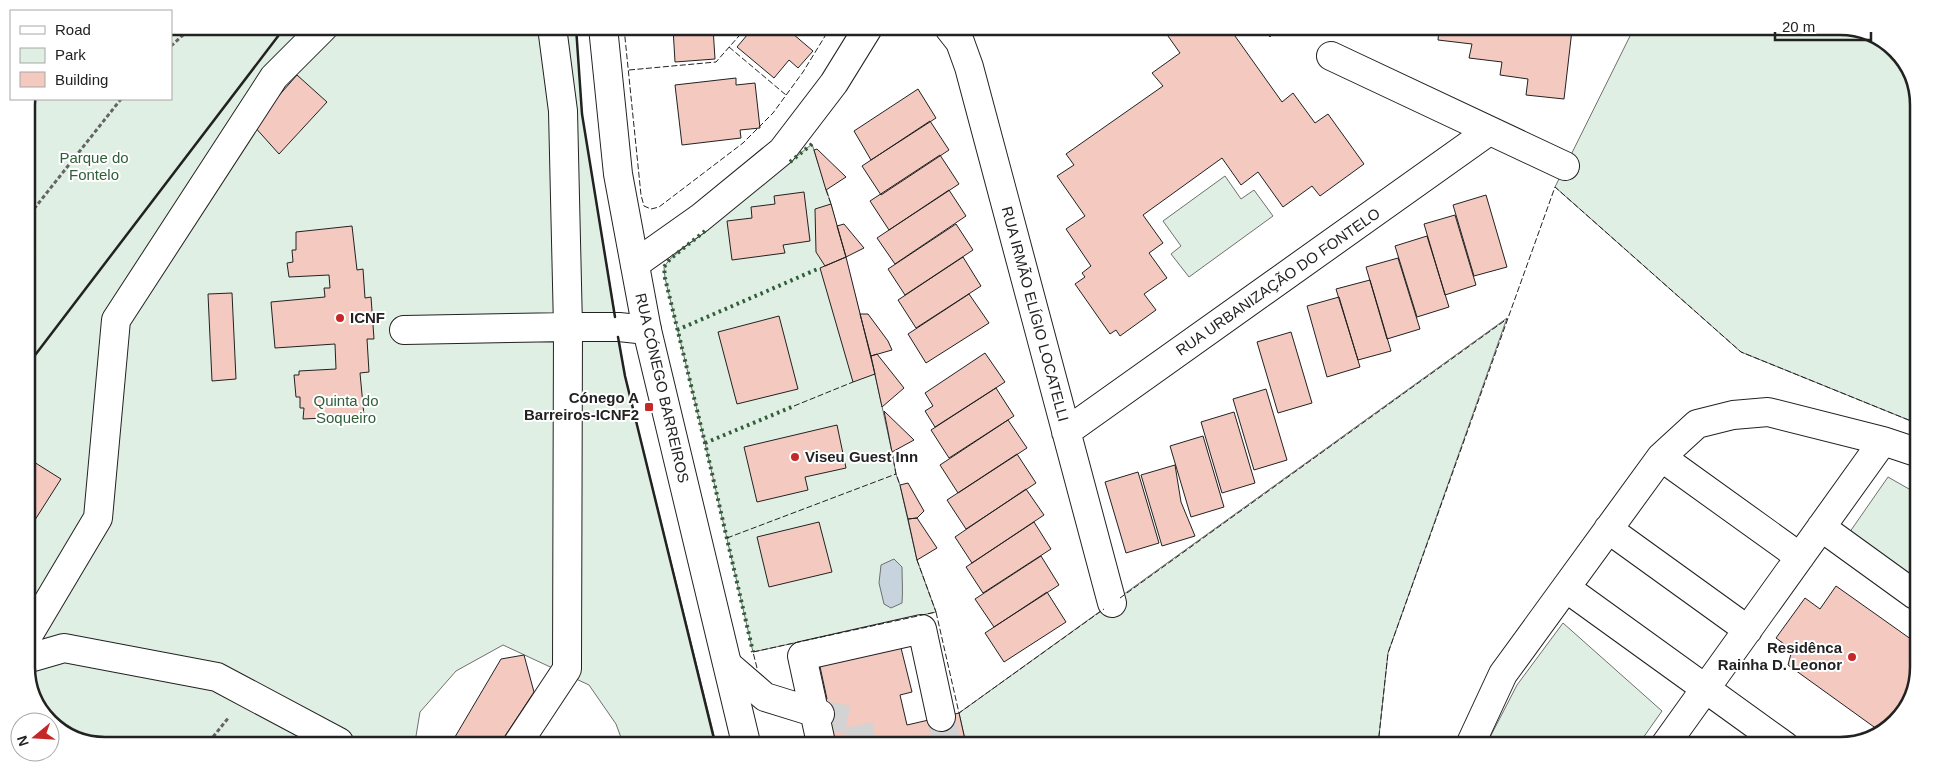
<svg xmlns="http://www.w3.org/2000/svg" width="1945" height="772" viewBox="0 0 1945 772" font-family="Helvetica,sans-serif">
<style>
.green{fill:#e0efe3;stroke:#6f6f6f}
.water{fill:#c7d3dd;stroke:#6f6f6f}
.building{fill:#f3c9c0;stroke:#222}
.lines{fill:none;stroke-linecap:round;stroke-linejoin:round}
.minor-tunnel{stroke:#d3d3d3;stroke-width:28;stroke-dasharray:28 14;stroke-linecap:butt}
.minor-casing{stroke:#222;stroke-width:30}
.major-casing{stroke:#222;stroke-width:30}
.path{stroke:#646464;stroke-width:3;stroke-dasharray:4 2.5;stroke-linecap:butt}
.minor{stroke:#fff;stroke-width:28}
.major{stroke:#fff;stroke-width:28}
.hedge{stroke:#2f5e38;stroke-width:4;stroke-dasharray:2.5 4;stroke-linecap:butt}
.fence{stroke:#222;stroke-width:1;stroke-dasharray:6 2.5;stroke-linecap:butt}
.wall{stroke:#222;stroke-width:2.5}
.poi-dot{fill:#c62828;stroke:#fff;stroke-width:2}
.labels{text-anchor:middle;stroke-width:4;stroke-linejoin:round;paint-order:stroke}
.park-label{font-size:15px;fill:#2f5e38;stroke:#fff}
.street-label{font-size:15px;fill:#222;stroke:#fff}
.poi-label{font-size:15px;font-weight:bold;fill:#222;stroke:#fff;text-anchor:start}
.rim{fill:none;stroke:#222;stroke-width:2.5}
</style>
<rect width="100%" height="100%" fill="#fff"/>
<!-- green -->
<path class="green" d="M171,26L402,27L404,35L475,27H576L582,114L625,376L716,743H623L616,724L589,685L503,645L456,671L420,712L415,742L80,741L42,715L26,672V100L27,99H171Z
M1633,30L1865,31L1902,57L1919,100L1916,423L1741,352L1555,187Z
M812,144L831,204L871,356L892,452L896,474L900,485L917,560L936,612L753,652L705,443L665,278L664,267L670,259Z
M1225,176L1241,199L1254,190L1273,216L1189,277L1171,254L1181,246L1163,221Z
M1507,318L1388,653L1378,745L966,744L959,713Z
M1888,477L1916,493L1915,583L1847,536Z
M1563,623L1662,711L1638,745H1486L1517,685Z"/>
<!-- water -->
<path class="water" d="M894,559L902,567C902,579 903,591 902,603L891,608L884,604L879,583L881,565Z"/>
<!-- building -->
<path class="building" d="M673,28H713L715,59L675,62Z
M753,28H786L813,51L798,68L789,60L774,78L737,47Z
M1163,29H1230L1282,102L1293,93L1315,123L1328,114L1364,164L1320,196L1312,186L1283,207L1258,172L1241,185L1222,158L1143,215L1163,243L1149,253L1167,278L1144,294L1156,310L1120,336L1116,330L1110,334L1075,284L1085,277L1082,273L1091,266L1066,229L1085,216L1057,176L1074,165L1066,154L1163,86L1152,73L1180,53Z
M1439,29L1572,30L1564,99L1526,95L1528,79L1500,75L1502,62L1469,58L1472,44L1438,40Z
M297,75L327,102L279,154L253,125Z
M736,78V85L755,83L760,128L740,130L741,138L682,145L675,85Z
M918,89L936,118L871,160L854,131Z
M930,121L949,150L881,195L862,166Z
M817,149L846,177L826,190L814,150Z
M940,155L959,184L889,230L870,201Z
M949,190L966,216L895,264L877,238Z
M804,192L810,241L783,245L785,253L732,260L727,221L752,218L751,207L775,204L774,196Z
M1486,195L1507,267L1474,276L1453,205Z
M831,204L846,257L825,266L816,252L815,209Z
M1455,215L1476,285L1445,295L1424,224Z
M844,224L864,248L846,257L837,226Z
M956,224L973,250L905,295L888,269Z
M352,226L357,270L363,269L365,298L371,297L374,339H367L369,372L360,373L364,416L303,419L304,408H300V397H296L294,375H299V371L336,369L335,344L275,348L271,302L325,297L324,288H330L329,275L289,277L287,263L293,262L292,250H296V232Z
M1427,236L1449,307L1417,317L1395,246Z
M846,257L875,374L853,382L820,268Z
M963,257L981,286L916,328L898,300Z
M1398,258L1420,329L1387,339L1366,267Z
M1370,280L1391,351L1358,360L1336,289Z
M232,293L236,379L212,381L208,294Z
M969,294L989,323L926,363L908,334Z
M1339,297L1360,367L1327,377L1307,306Z
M860,314H868L888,341L892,350L871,356Z
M779,316L798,389L737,404L718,332Z
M1291,332L1312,403L1278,413L1257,342Z
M985,353L1005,382L935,427L925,411L933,406L925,393Z
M877,354L904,388L882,407L871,356Z
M996,388L1014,416L949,458L931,430Z
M1266,389L1287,460L1254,470L1233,399Z
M884,411L914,440L892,452Z
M1234,412L1255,483L1222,493L1201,422Z
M1008,420L1027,448L958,493L940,465Z
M837,425L846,468L805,477L808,490L757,502L744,447Z
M1203,436L1224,507L1191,517L1170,446Z
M1017,454L1036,483L966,529L947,500Z
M26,457L61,479L26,534Z
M1175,465L1181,502L1195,536L1162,546L1141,475Z
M1138,472L1159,543L1126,553L1105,482Z
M908,483L924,511L917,518L908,519L900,485Z
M1026,489L1044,515L972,563L955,537Z
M917,518L937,548L917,560L908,519Z
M819,522L832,572L769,587L757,537Z
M1034,522L1051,549L983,593L966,567Z
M1041,556L1059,585L994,627L975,599Z
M1836,586L1915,642L1914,692L1888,730L1881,732L1788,665L1792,650L1776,638L1805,598L1820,609Z
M1047,592L1066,622L1004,662L985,633Z
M900,644L912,692L900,695L907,725L959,713L966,744L828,743L817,701L827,699L819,662Z
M524,655L534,692L501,742H452L501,659Z"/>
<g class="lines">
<!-- minor-tunnel -->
<path class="minor-tunnel" d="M820,714L858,722L862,743
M941,717L947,744"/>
<defs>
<path id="minor" d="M949,28L960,42L969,67L1112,603
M1331,56L1565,166
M635,264L700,218L782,151L834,83L868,28
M404,330L568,327L563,111L552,27
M1066,432L1489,131
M1661,457L1800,557
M1821,527L1915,595
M1608,529L1748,630
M1566,588L1785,746
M26,639L98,518L116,320L274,77L324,27
M26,659L64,648L217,677L339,742
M728,665L765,697L820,714
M518,743L567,669L568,327H619L647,330
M821,743L802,656L922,629L941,717
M1470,745L1503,674L1661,457L1697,424L1733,415L1768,412L1883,441L1916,452
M1665,745L1883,441"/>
<path id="major" d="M603,27L618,174L647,330L746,743"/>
</defs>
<!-- minor casing -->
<use href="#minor" class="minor-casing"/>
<!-- major casing -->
<use href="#major" class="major-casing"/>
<!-- path -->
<path class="path" d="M171,46L193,26
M26,219L121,99
M209,742L229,717"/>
<!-- minor -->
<use href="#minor" class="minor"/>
<!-- major -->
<use href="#major" class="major"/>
<!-- hedge -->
<path class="hedge" d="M790,162L812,144
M705,231L670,259L664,267L665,278L705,443L753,652
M677,330L820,268
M705,443L794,406"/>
<!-- fence -->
<path class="fence" d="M624,28L641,195L644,206L651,209L659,207L743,143L773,113L803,72L830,28
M1264,29L1270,37L1274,29
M729,47L786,95
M629,70L716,62L746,28
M826,190L831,204
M794,406L853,382
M892,452L896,474L900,485
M727,538L896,474
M917,560L936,612
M1120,598L1507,319
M757,668L753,652L936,612L959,713L1104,609
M1378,745L1388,653L1555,187L1741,352L1916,423"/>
<!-- wall -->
<path class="wall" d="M576,27L582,114L615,317
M618,337L625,376L715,743
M26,367L285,27"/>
</g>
<!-- markers -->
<g class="poi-dot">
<circle cx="340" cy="318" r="5"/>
<rect x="644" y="402" width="10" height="10" rx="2.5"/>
<circle cx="795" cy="457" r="5"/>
<circle cx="1852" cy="657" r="5"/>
</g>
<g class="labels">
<!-- park labels -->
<g class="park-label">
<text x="94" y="163">Parque do<tspan x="94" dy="17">Fontelo</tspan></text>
<text x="346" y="406">Quinta do<tspan x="346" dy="17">Soqueiro</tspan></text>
</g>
<!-- street labels -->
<g class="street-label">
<text transform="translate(1278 282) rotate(-35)" y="5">RUA URBANIZAÇÃO DO FONTELO</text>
<text transform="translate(1035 314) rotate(75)" y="5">RUA IRMÃO ELÍGIO LOCATELLI</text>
<text transform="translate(662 388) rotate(77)" y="5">RUA CÓNEGO BARREIROS</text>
</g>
<!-- poi labels -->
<g class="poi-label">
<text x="350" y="323">ICNF</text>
<text x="639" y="403" text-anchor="end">Cónego A<tspan x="639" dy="17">Barreiros-ICNF2</tspan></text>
<text x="805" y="462">Viseu Guest Inn</text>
<text x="1842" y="653" text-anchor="end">Residênca<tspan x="1842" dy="17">Rainha D. Leonor</tspan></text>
</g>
</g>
<!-- crop -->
<path d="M0 0H1945V772H0ZM105 35H1840A70 70 0 0 1 1910 105V667A70 70 0 0 1 1840 737H105A70 70 0 0 1 35 667V105A70 70 0 0 1 105 35Z" fill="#fff" fill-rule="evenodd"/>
<path class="rim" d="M105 35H1840A70 70 0 0 1 1910 105V667A70 70 0 0 1 1840 737H105A70 70 0 0 1 35 667V105A70 70 0 0 1 105 35Z"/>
<!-- legend -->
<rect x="10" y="10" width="162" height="90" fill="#ffffff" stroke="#a7a7a7"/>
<rect x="20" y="26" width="25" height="8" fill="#ffffff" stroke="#a7a7a7"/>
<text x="55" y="35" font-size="15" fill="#222222">Road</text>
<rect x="20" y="48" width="25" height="15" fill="#e0efe3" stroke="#a7a7a7"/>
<text x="55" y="60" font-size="15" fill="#222222">Park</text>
<rect x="20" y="72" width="25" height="15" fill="#f3c9c0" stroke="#a7a7a7"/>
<text x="55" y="85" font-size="15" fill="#222222">Building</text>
<!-- north arrow -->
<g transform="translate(35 737) rotate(252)"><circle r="24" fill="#ffffff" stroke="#a7a7a7"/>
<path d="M0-4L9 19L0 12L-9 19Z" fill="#c62828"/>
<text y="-8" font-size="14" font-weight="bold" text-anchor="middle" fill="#222222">N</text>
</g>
<!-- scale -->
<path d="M1775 32v8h96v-8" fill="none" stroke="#222222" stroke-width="2.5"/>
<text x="1782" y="32" font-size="15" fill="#222222" stroke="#ffffff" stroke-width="4" paint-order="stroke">20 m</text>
</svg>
